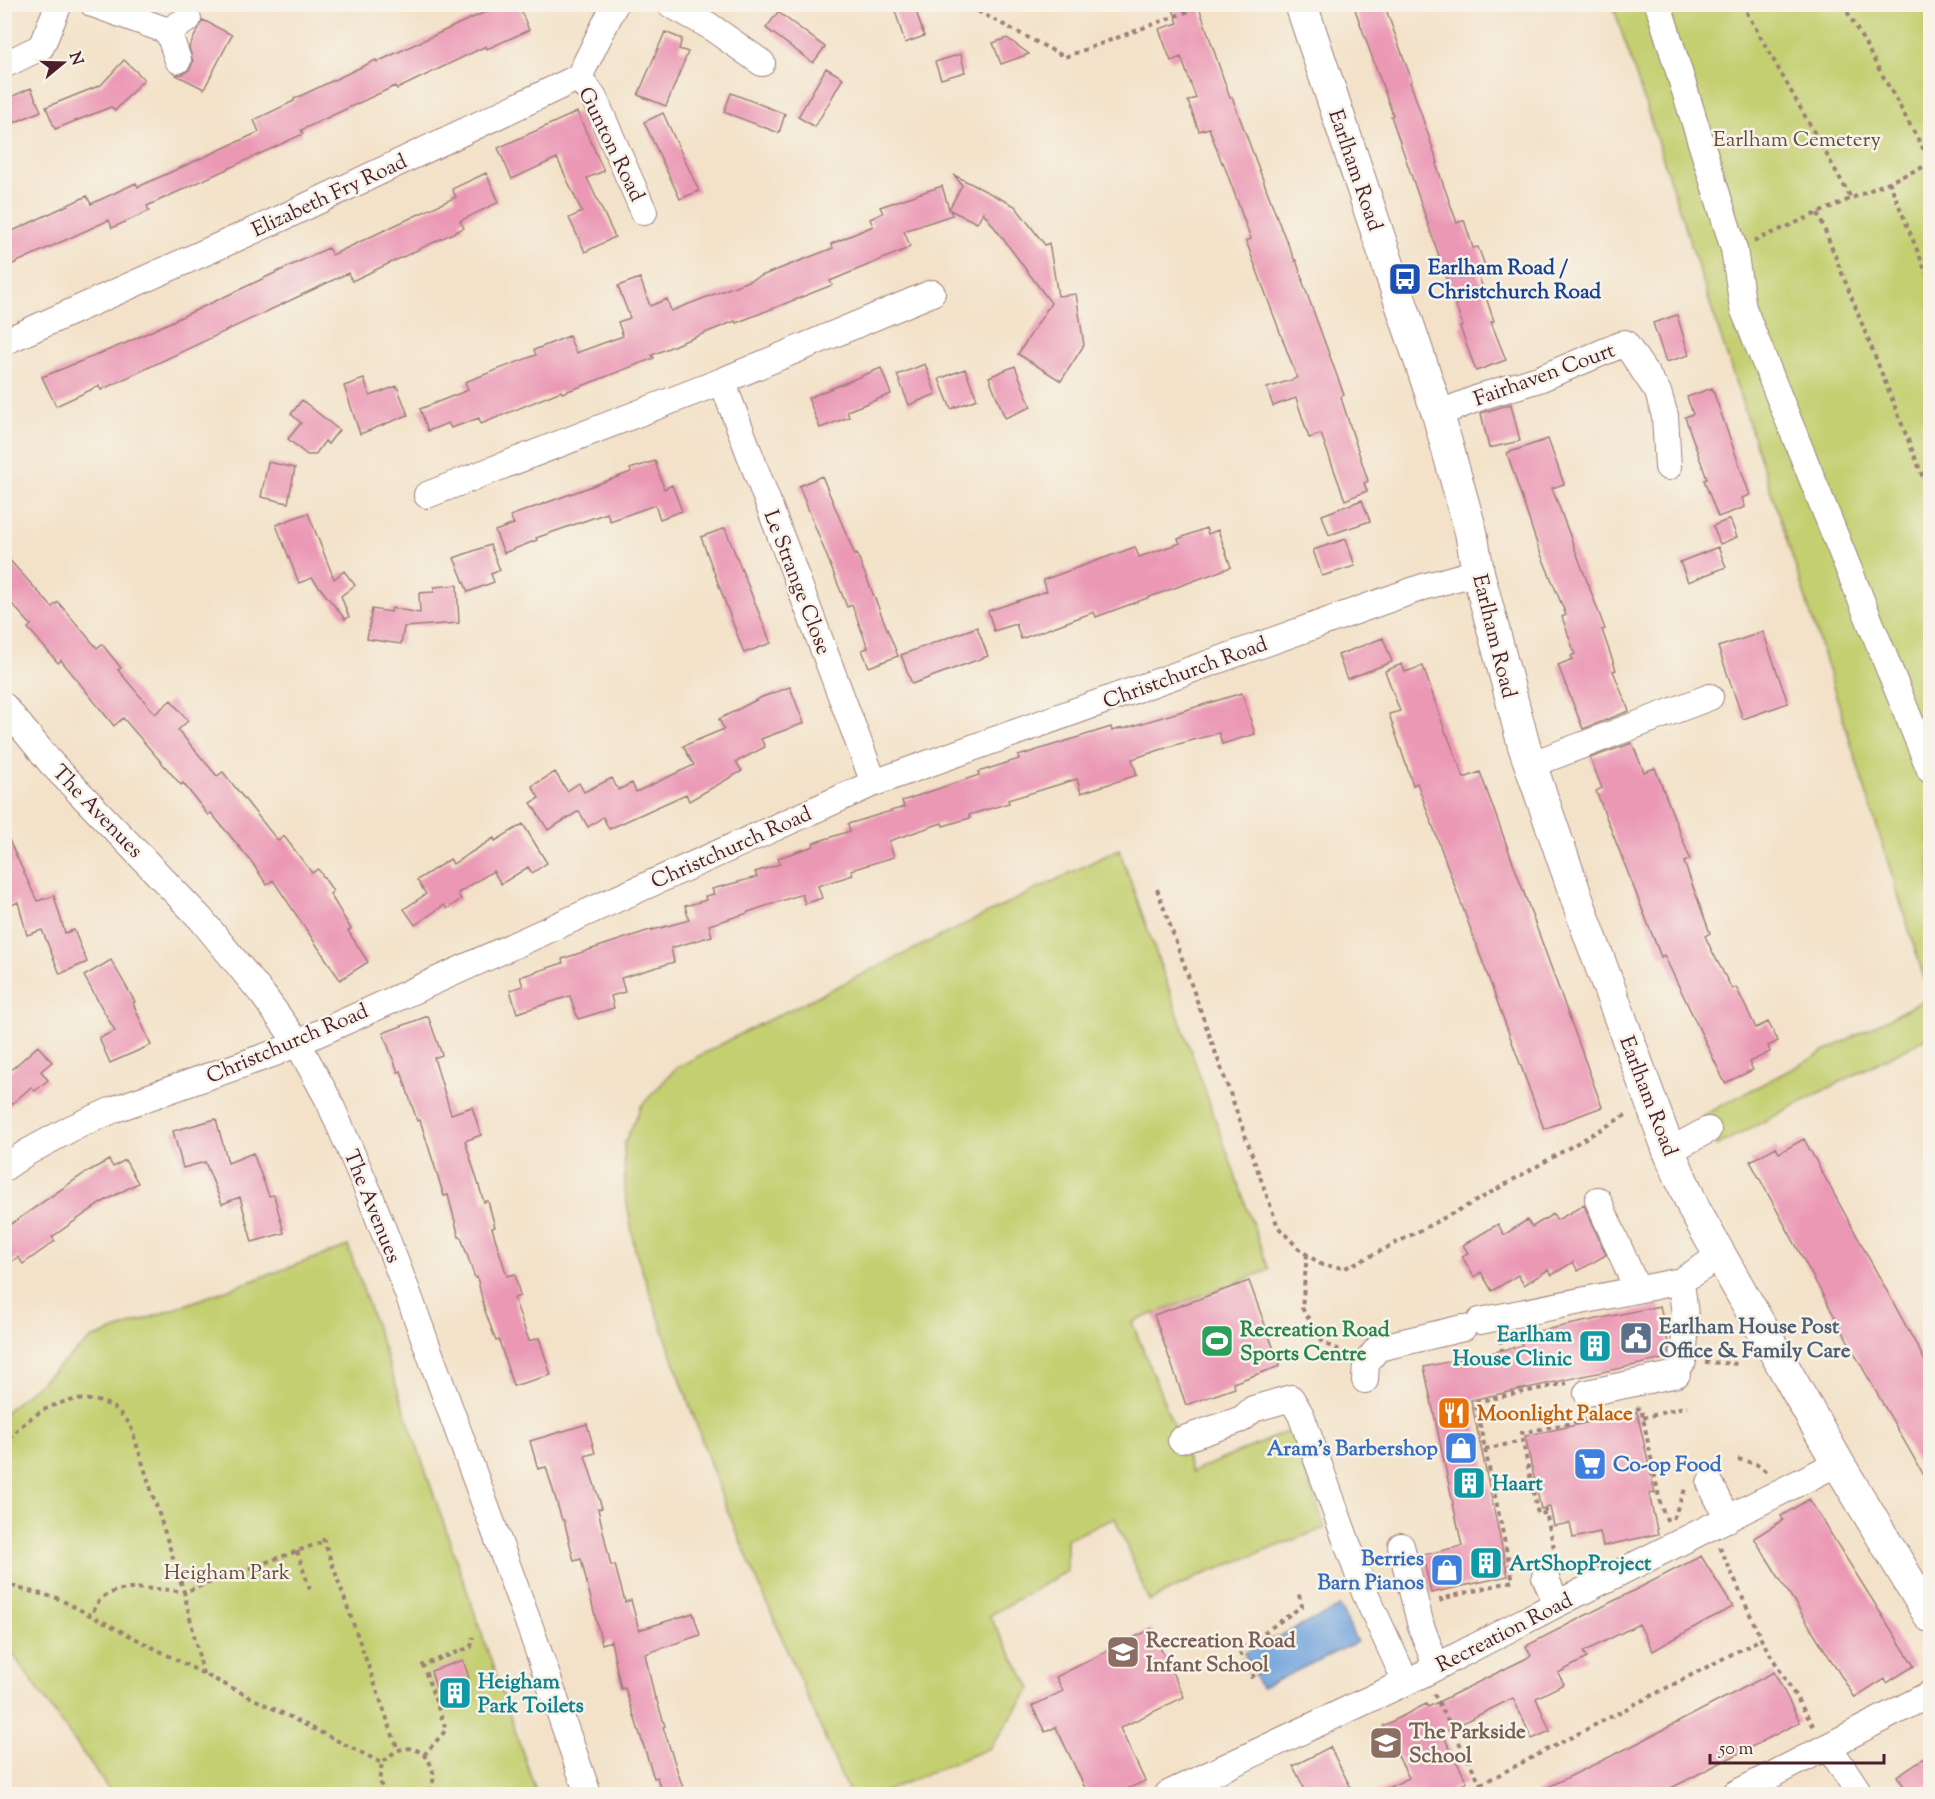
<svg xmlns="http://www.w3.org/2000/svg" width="1935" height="1799" viewBox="0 0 1935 1799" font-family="'Sorts Mill Goudy',serif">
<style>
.green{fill:#c3cf70;stroke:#86774e;stroke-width:1.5}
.water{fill:#73a4dd;stroke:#5e6284;stroke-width:1.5}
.building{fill:#eb98b5}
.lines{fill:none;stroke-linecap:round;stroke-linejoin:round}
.minor-casing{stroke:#9e807a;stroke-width:28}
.major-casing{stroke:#9e807a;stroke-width:34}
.path{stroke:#9e807a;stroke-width:4;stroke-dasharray:4.5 4.5;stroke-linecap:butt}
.minor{stroke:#fff;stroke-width:26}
.major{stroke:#fff;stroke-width:32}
.labels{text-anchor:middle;stroke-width:5;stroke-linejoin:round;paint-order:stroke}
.park-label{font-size:21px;fill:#684b3c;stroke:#f7f3e8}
.street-label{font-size:21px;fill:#4a1f2b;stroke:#f7f3e8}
.transit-label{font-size:21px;font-weight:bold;fill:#164399;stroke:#f7f3e8;text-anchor:start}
.service-label{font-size:21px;font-weight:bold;fill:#4e5e75;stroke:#f7f3e8;text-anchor:start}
.leisure-label{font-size:21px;font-weight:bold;fill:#27864d;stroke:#f7f3e8;text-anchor:start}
.culture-label{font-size:21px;font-weight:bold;fill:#0d838f;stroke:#f7f3e8;text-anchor:start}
.food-label{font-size:21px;font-weight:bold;fill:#c56008;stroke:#f7f3e8;text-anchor:start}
.shop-label{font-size:21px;font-weight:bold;fill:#366cbe;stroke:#f7f3e8;text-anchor:end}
.education-label{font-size:21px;font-weight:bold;fill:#785e54;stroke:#f7f3e8;text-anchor:start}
</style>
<rect width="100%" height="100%" fill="#f7f3e8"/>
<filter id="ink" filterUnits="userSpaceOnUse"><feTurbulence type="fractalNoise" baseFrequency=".0167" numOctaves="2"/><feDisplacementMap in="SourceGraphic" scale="12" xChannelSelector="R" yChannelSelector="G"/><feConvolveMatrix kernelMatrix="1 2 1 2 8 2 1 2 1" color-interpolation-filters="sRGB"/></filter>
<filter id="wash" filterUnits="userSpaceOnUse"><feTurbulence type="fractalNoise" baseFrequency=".008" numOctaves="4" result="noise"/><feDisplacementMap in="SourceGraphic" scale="24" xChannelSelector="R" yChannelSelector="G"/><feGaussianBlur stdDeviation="1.35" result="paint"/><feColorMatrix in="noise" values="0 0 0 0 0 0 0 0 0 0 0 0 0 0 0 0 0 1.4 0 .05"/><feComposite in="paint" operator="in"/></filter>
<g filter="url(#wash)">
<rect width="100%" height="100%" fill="#f3e2c9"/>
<!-- green -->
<path class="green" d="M1613,5H1930V1036L1716,1146L1703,1115L1930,997L1803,590Z
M1119,849L1269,1270L1132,1322L1192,1472L1291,1430L1325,1528L1202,1575L1149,1601L1115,1518L1067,1539V1571L989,1616L1031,1688L990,1748L878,1794H849L724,1503L635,1250L625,1191L624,1144L642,1105L676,1068L746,1031Z
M348,1246L537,1794H112L5,1643L4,1413L91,1339Z"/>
<!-- water -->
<path class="water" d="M1340,1607L1357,1642L1261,1688L1244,1653Z"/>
<g id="blocks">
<!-- building -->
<path class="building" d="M505,4H518L529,30L487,49L486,46L397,89L395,86L301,130L303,134L147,206L149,211L112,228L109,220L4,268V235L87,196L91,204L136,183L138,187L259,132L254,120L294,101V99L376,60L377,62L465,21Z
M893,4H914L924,36L905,43Z
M1171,4H1198L1230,98L1232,97L1281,228L1295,261L1296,260L1303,280H1302L1344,395L1341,397L1342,401L1368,481L1364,483L1367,491L1345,500L1321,434L1309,438L1296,398L1273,406L1267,388L1297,378L1246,241L1251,239L1223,162L1222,163L1209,128L1199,131L1188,101L1196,98L1181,57L1171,61L1159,29L1178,23Z
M1353,4H1384L1412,81L1410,82L1438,163L1436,164L1457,223L1464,220L1473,248L1478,247L1486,268L1477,271L1494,321L1491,322L1506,360L1476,371L1460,327L1463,326L1391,116L1393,115Z
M778,12L825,47L813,63L766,28Z
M203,20L232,35L204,89L176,75L183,74L190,69L193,62L189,47Z
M665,32L682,39L679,49L688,52L666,106L638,95Z
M1007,38L1029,54L1001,64L993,43Z
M961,54L965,72L941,79L935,62Z
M124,60L144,79L115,111L111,107L55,129L46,107L101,85Z
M826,68L843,78L815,127L798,117Z
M31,88L41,111L4,127V100Z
M731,93L785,114L779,133L724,112Z
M577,112L604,171L587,178L615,237L585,252L569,218L582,212L557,158L512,179L498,148Z
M663,113L699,191L680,199L644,122Z
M486,173L499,202L460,221L464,228L352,281L348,273L101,390L99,386L56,406L42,377L126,343L328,248L332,255L387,229L456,197L452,189Z
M954,175L1015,206L1045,245L1049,243L1058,296L1076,294L1084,345L1061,381L1018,354L1051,303L983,212L977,223L950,210L952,215L904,231L910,246L904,250L830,281L832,285L736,323L735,321L680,343L652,355L654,358L582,386L562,393L561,391L481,424L479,418L451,428L448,423L428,431L420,409L468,390L465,382L536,355L534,350L569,336L576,353L623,336L618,322L630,318L618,286L640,278L650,306L667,299L671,311L833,248L831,244L873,226L870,219L883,213L880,207L942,186L949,209L962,185Z
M1677,315L1689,355L1666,362L1653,323Z
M925,364L936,394L909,405L897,375Z
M1015,366L1031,407L1005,418L989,377Z
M881,368L891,394L847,411L849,417L820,428L808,398Z
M965,369L977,399L951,409L939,379Z
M364,379L370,396L397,386L408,415L360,434L344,386Z
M1712,388L1750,495L1742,498L1745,507L1718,517L1704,480L1707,479L1685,417L1693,414L1687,397Z
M302,400L339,430L328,444L325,441L315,455H307L288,439L301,423L291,414Z
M1511,404L1520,441L1489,448L1481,413Z
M1548,439L1564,484L1552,488L1605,629L1602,630L1616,670L1613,671L1629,711L1583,729L1558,665L1573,659L1571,656L1575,654L1562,617L1566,615L1538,547L1507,453Z
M655,461L664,489L672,485L682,511L660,519L655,505L610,521L607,513L536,538L537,540L504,553L495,531L514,524L510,516L631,472L630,469Z
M268,462L295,468L288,503L261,497Z
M822,476L855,555L857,554L898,656L869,667L862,650L868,648L852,605L847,607L799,486Z
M1362,500L1370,521L1329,535L1322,515Z
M308,513L334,579L344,571L355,585L341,596L349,617L345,619L312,578L299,583L276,525Z
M1730,519L1737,537L1720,544L1713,526Z
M725,528L771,643L744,653L701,537Z
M1206,528L1208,534L1218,530L1231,567L1096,617L1094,612L1021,639L1016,624L994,631L988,611L1047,591L1043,580L1135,547L1139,557L1180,543L1178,539Z
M1346,539L1355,566L1322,576L1313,550Z
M490,545L500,570L491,574L494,582L468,592L454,558Z
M1718,547L1726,567L1688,582L1680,562Z
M4,554L52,607L58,602L97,648L102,644L121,668L118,670L155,714L171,700L188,721L178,730L217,776L223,772L278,841L284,836L312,873L318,869L333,891L330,894L351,929L348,931L368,962L340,980L273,880L267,885L251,861L211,813L208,815L183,783L181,785L123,718L114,726L61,660L58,663L28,628L31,625L4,595Z
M457,585L459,623L404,627L401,644L367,639L372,609L391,612L392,608L420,613L419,593L434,592V587Z
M977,627L988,656L912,684L901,655Z
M1763,632L1788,703L1743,719L1718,647Z
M1383,638L1392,662L1347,679L1338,655Z
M1402,664L1405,672L1423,666L1446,734H1447L1464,778L1480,772L1602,1107L1544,1129L1417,783L1413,785L1389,714L1400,711L1385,671Z
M790,687L804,723L761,739L765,747L736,762L742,771L689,801L686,794L609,829L603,817L588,827L579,811L548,830L531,803L539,798L532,786L555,772L567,791L579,783L584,792L612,778L618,790L632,783L636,792L694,765L683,746L724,729L719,719L762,697Z
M1242,693L1255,734L1222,744L1219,733L1175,745L1132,759L1137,775L1081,793L1077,779L1008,800L1009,803L969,815L970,818L943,826L942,823L889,841L894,857L851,870L853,875L818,886L822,898L805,904L802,894L748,912V913L709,925L712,936L671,948L674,962L621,978L625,992L611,996L614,1008L578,1019L570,996L517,1013L510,990L523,986L520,977L563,963L562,959L595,948L653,929V930L689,920L685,906L706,900L705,896L714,894L712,889L757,877L755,872L780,864L778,858L814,846L813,843L850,831L848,824L904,807L902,801L979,775L978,772L1019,759L1018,756L1111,727L1112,731L1122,728L1123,729Z
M1632,743L1644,772L1655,768L1690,859L1684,862L1710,933L1705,936L1712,951L1732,989L1736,987L1756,1028L1768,1022L1778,1041L1768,1046L1770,1052L1749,1062L1753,1070L1725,1083L1664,955L1661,957L1596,791L1602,788L1590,758Z
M523,824L547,863L532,873L528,867L501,884L493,871L458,893L461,899L447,909L444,905L415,925L404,909L426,894L417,880L450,859L453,864L494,838L495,841Z
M4,829L37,901L54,896L65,933L74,930L87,962L60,974L42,930L27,935L18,902L10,906L4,894Z
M111,960L135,1002L133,1003L151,1045L110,1063L99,1038L115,1031L84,976Z
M428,1016L442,1055L434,1058L451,1114L472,1107L481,1135L465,1141L484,1202L488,1201L495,1227L492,1228L507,1276L515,1274L520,1296L514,1298L529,1341L539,1338L551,1375L513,1386L499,1340L496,1341L485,1311L477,1277L475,1278L461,1237H459L448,1195L444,1196L420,1120L417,1121L401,1071L398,1072L383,1033Z
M38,1046L52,1062L41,1071L48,1080L35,1091L31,1087L4,1111V1076Z
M216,1119L228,1163L253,1153L269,1196L274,1195L284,1233L252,1242L240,1197L222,1204L205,1162L183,1168L173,1131Z
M1804,1139L1930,1370V1486L1862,1367L1750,1161L1776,1147L1779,1153Z
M109,1160L113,1167L125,1160L138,1183L101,1203L52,1237L55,1241L23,1264L18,1257L4,1267V1229L85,1173Z
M1584,1205L1606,1255L1578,1271L1573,1262L1552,1275L1548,1270L1524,1285L1518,1275L1492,1291L1481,1272L1474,1277L1462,1256L1468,1253L1463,1245L1498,1224L1504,1235L1527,1220L1532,1227L1553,1214L1557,1220Z
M1249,1281L1280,1366L1233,1383L1235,1388L1186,1405L1154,1315Z
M1660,1306L1669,1347L1668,1358L1471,1400L1508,1576L1431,1593L1423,1555L1462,1546L1424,1367L1522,1346L1520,1335Z
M1637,1412L1655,1493L1649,1494L1658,1534L1603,1546L1600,1532L1573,1538L1570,1523L1554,1526L1550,1507L1541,1509L1525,1436Z
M587,1424L595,1453L585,1456L602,1508L598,1509L611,1566L615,1565L625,1602L631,1600L639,1630L693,1613L700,1635L645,1654L655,1699L656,1698L665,1726L663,1727L685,1794H662L657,1777L654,1778L625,1688L621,1689L611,1641L602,1644L581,1559L574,1561L564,1520H562L546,1467L538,1469L530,1441Z
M1809,1499L1914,1666L1887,1683L1885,1679L1855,1698L1754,1538L1783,1520L1781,1516Z
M1701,1556L1733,1607L1705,1621L1653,1651L1639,1624L1583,1652L1587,1658L1558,1673L1564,1684L1536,1698L1550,1731L1532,1739L1513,1698L1442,1733L1467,1782L1444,1794H1375L1409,1778L1383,1726L1426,1704L1428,1707L1525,1659L1531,1655L1526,1646Z
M1151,1629L1184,1697L1120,1728L1145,1781L1116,1794H1088L1056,1727L1045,1732L1032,1706L1063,1691L1056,1677Z
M463,1660L469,1678L464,1679L469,1696L446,1703L441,1687L436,1688L431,1671Z
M1774,1672L1800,1722L1687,1780L1659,1794H1534L1640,1742Z
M1330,1747L1354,1794H1307L1293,1766Z
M1930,1754V1784L1915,1794H1909L1897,1776Z"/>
</g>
</g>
<g filter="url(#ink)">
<use href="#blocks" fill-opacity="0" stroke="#9e807a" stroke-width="1.5"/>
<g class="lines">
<defs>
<path id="minor" d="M93,4L168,31L188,19
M670,4L708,25L762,63
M1658,4L1734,249L1743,308L1930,770
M168,31L178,60
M4,65L41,47L59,4
M579,77L594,98L644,212
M4,342L284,217L579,77L615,4
M722,381L874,783
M1438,414L1486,395L1539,379L1625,343L1658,392L1665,416L1668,467
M427,495L722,381L932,293
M4,706L51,763L201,919L263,995L297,1042L328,1099L369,1193L408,1294L531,1630L588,1794
M1530,765L1710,697
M1669,1151L1708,1130
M4,1168L26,1153L72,1128L115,1109L275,1053L874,783L1423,587L1478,572
M1598,1200L1637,1289
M1681,1281L1686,1324L1683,1361
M1480,1321L1681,1281L1720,1256
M1365,1380L1366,1363L1378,1348L1463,1328
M1587,1393L1677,1374
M1181,1440L1242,1419L1253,1409L1291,1398L1301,1415L1365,1593L1406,1682
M1710,1483L1728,1519
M1401,1546L1421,1626L1436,1666
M1545,1577L1557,1604
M1829,1747L1860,1794
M1168,1794L1423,1674L1557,1604L1838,1463
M1735,1794L1930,1694"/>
<path id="major" d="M1301,4L1438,414L1471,532L1478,572L1524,746L1586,925L1669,1151L1695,1211L1838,1463L1930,1616"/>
</defs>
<!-- minor casing -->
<use href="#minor" class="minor-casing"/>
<!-- major casing -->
<use href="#major" class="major-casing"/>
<!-- path -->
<path class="path" d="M1742,4L1851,198
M1843,4L1930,161
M961,6H968L1065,57L1208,4
M1889,181L1930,282
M1818,213L1930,495
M1754,241L1930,164
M1157,889L1278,1227L1299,1249L1322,1265L1345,1268L1375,1254L1478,1200L1626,1115
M1307,1254L1302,1308L1323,1343L1346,1353
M1500,1339L1502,1350
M1705,1362L1740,1364
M1636,1409L1641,1408L1661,1507L1668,1522
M1643,1418L1687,1406
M4,1446C26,1413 71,1388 109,1405C117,1408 124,1418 130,1424L184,1592C164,1589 127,1585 108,1594C99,1598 95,1607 91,1616
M1485,1449L1522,1441
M1738,1459L1756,1464L1767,1472
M1545,1508L1556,1557
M1546,1513L1538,1514L1521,1433L1591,1419
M1673,1519L1686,1487
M323,1538L398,1750
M1720,1547L1761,1639L1814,1727
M297,1551L311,1593
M4,1581L17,1588L57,1598L204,1674L382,1763
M1442,1602L1441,1599L1513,1581L1475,1402L1567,1383
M203,1674L184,1592L325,1541
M1255,1675L1251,1677L1240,1653L1241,1649L1302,1606L1298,1591
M1434,1694L1486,1794
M424,1755L446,1730L423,1665L471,1647L473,1637
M1481,1784L1761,1639
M432,1789L443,1794
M387,1794L379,1782L382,1763C387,1759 392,1753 397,1751C422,1738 445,1774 427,1794"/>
<!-- minor -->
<use href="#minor" class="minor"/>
<!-- major -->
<use href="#major" class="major"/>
</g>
</g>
<!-- icons -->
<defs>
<symbol id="bus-square" viewBox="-11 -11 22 22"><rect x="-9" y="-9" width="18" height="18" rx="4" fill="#1a4fb4" stroke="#f7f3e8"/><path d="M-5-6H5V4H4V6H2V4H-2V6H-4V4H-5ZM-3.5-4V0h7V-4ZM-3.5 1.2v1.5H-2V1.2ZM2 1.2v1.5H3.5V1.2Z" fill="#fff"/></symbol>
<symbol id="civic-square" viewBox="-11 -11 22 22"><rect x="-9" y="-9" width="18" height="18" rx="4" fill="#5c6f8a" stroke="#f7f3e8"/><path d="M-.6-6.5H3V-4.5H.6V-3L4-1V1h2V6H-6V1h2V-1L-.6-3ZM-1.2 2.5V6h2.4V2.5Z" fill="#fff"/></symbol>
<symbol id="stadium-square" viewBox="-11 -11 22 22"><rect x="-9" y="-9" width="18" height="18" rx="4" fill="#2e9e5b" stroke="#f7f3e8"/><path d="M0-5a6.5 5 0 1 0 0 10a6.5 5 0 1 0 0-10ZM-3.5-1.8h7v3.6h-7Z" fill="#fff"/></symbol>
<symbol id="building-square" viewBox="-11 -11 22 22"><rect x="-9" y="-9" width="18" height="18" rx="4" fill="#0f9aa8" stroke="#f7f3e8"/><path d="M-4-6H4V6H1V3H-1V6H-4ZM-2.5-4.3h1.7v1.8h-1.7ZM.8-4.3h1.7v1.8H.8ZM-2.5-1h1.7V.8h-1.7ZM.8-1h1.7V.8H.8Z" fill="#fff"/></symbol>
<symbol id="restaurant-square" viewBox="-11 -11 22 22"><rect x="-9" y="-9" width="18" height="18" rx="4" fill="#e8710a" stroke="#f7f3e8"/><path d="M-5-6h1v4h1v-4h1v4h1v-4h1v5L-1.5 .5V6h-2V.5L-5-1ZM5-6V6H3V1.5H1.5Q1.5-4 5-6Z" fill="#fff"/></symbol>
<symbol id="shop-square" viewBox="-11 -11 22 22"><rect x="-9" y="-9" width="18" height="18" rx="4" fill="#3f7fe0" stroke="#f7f3e8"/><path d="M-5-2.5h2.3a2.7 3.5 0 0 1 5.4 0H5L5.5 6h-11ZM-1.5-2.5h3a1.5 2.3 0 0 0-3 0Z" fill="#fff"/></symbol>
<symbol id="supermarket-square" viewBox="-11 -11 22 22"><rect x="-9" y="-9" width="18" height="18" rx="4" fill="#3f7fe0" stroke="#f7f3e8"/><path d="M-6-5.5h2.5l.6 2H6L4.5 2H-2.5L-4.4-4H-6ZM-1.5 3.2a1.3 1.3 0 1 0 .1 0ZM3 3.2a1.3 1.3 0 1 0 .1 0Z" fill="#fff"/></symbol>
<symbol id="school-square" viewBox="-11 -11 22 22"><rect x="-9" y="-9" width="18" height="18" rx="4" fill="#8d6e63" stroke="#f7f3e8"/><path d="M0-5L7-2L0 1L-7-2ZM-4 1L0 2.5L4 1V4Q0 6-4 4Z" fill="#fff"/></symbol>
</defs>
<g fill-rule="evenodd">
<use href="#bus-square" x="1386" y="260" width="38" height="38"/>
<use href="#civic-square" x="1617" y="1319" width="38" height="38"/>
<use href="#stadium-square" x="1198" y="1322" width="38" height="38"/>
<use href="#building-square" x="1576" y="1327" width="38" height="38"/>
<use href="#restaurant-square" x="1435" y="1394" width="38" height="38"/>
<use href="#shop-square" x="1442" y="1429" width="38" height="38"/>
<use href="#supermarket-square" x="1571" y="1445" width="38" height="38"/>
<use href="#building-square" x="1450" y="1464" width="38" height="38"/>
<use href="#building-square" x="1467" y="1544" width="38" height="38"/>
<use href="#shop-square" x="1428" y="1551" width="38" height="38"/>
<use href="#school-square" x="1104" y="1633" width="38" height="38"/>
<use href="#building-square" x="436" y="1674" width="38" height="38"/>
<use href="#school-square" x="1367" y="1724" width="38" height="38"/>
</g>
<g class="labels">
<!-- park labels -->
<g class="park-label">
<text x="1797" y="146">Earlham Cemetery</text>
<text x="227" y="1579">Heigham Park</text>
</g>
<!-- street labels -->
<g class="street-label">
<text transform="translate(612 144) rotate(64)" y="7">Gunton Road</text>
<text transform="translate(1356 170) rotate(71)" y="7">Earlham Road</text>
<text transform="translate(329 195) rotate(-25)" y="7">Elizabeth Fry Road</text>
<text transform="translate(1544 374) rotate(-20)" y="7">Fairhaven Court</text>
<text transform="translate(798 582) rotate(69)" y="7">Le Strange Close</text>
<text transform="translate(1495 636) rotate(76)" y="7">Earlham Road</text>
<text transform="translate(1185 672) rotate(-20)" y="7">Christchurch Road</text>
<text transform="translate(98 811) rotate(46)" y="7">The Avenues</text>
<text transform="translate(731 847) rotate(-24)" y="7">Christchurch Road</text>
<text transform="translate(287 1043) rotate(-23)" y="7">Christchurch Road</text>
<text transform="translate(1649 1096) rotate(69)" y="7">Earlham Road</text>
<text transform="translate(373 1206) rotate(68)" y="7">The Avenues</text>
<text transform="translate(1504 1632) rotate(-27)" y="7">Recreation Road</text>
</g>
<!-- transit labels -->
<g class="transit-label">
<text x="1428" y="274">Earlham Road /<tspan x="1428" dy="24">Christchurch Road</tspan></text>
</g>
<!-- service labels -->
<g class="service-label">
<text x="1659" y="1333">Earlham House Post<tspan x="1659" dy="24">Office &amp; Family Care</tspan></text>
</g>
<!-- leisure labels -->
<g class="leisure-label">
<text x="1240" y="1336">Recreation Road<tspan x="1240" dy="24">Sports Centre</tspan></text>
</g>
<!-- culture labels -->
<g class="culture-label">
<text x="1572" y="1341" text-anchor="end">Earlham<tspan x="1572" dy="24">House Clinic</tspan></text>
<text x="1492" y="1490">Haart</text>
<text x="1509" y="1570">ArtShopProject</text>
<text x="478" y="1688">Heigham<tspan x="478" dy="24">Park Toilets</tspan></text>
</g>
<!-- food labels -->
<g class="food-label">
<text x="1477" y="1420">Moonlight Palace</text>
</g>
<!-- shop labels -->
<g class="shop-label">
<text x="1438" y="1455">Aram's Barbershop</text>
<text x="1613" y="1471" text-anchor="start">Co-op Food</text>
<text x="1424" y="1565">Berries<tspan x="1424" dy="24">Barn Pianos</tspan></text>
</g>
<!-- education labels -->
<g class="education-label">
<text x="1146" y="1647">Recreation Road<tspan x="1146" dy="24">Infant School</tspan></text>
<text x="1409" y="1738">The Parkside<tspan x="1409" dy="24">School</tspan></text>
</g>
</g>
<!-- margin -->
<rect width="1935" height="1799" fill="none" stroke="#f7f3e8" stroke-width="24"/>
<!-- north arrow -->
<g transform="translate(63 63) rotate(71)" stroke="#f7f3e8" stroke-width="4.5" paint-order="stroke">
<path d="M0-4.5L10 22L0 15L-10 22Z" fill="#4a1f2b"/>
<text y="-9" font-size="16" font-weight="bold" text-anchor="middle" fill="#4a1f2b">N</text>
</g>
<!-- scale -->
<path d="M1710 1754v9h174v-9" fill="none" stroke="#4a1f2b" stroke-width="3"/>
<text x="1719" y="1754" font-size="18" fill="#4a1f2b" stroke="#f7f3e8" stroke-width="4.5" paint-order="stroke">50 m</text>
</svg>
